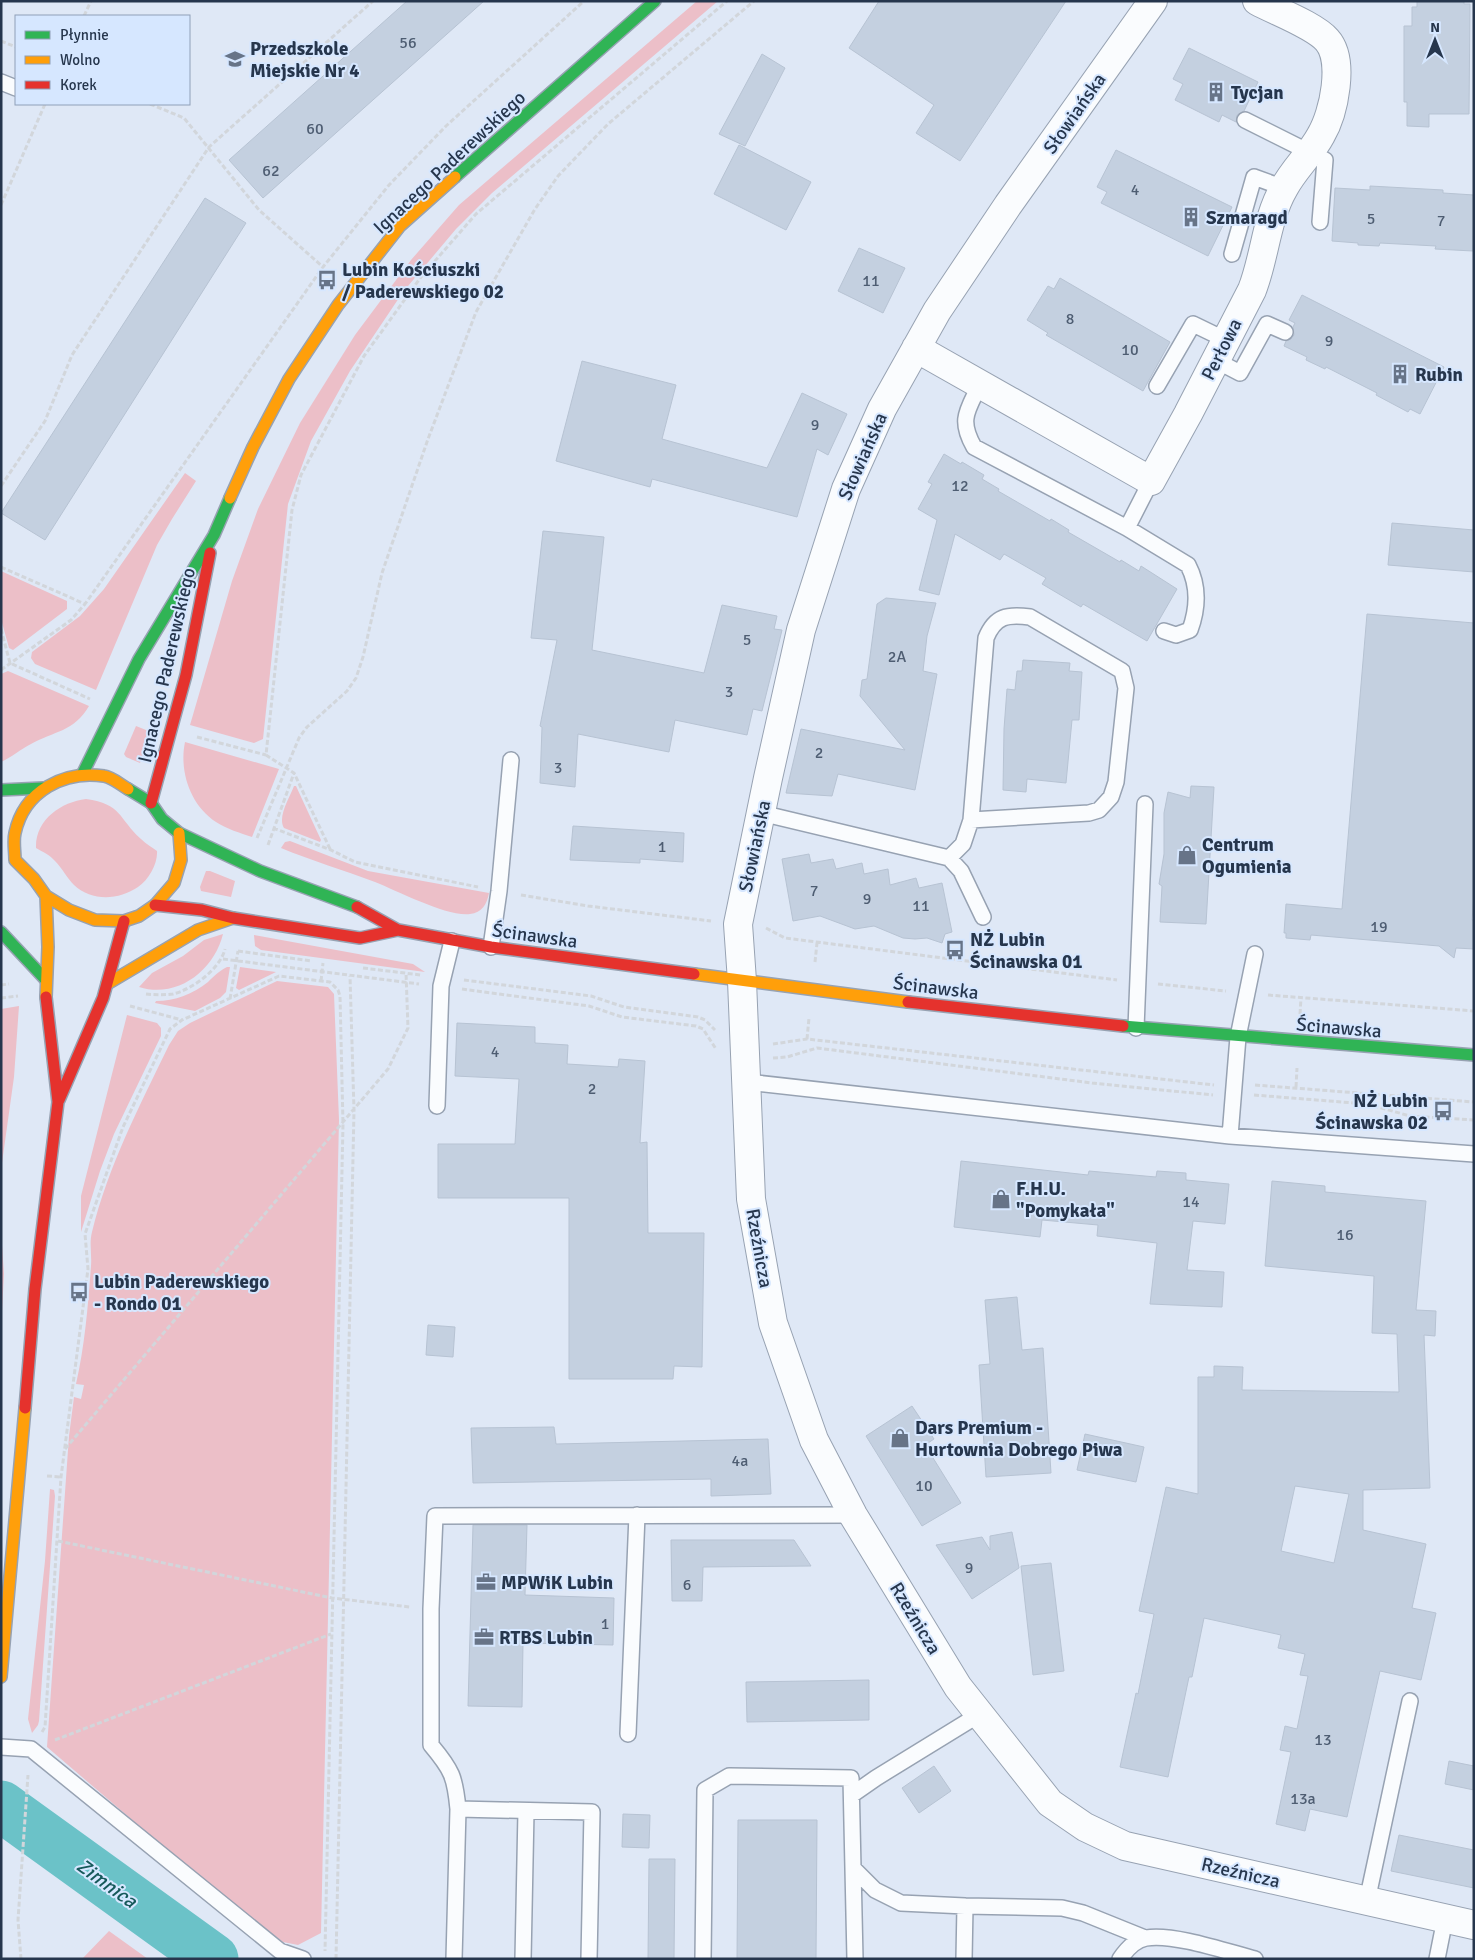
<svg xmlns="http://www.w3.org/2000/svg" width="1475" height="1960" viewBox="0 0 1475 1960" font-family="Signika,sans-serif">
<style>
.green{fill:#ecbfc8}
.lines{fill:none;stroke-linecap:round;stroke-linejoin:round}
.river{stroke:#6bc2c8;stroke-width:51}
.building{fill:#c4d0e0;stroke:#b7c3d3;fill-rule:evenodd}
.lane-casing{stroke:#97a2b2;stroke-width:18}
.street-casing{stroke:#97a2b2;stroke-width:30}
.fast-casing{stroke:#97a2b2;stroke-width:14}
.slow-casing{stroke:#97a2b2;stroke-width:14}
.jam-casing{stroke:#97a2b2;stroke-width:14}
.path{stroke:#d2d6db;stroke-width:3;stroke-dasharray:5 2.5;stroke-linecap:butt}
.lane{stroke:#fafcfe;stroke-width:15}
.street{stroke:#fafcfe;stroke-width:28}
.fast{stroke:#30b455;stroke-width:11}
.slow{stroke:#ff9f0a;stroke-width:11}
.jam{stroke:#e5322d;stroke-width:11}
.labels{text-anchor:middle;stroke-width:4;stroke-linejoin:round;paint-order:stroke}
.number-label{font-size:16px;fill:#4e5d72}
.poi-label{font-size:19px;font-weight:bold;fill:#26364d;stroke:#d6e7ff;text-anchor:start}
.street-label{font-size:19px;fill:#26364d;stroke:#d6e7ff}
.water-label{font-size:20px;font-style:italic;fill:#16595a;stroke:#d6e7ff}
</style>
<rect width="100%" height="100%" fill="#dfe8f6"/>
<!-- green -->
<path class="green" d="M697,1H718L492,193L456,229L403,292L350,371L311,441L288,504L263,739L254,743L190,725L232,581L258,509L300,423L355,335L411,260L459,205Z
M185,473L196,481L172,519L157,545L96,690L35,664L31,658L32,652L80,616L104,589Z
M1,571L67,601V609L13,650L9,648L1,619Z
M8,671L89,706C74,732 54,731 31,744C21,749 12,757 1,762V674Z
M136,726L151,732L140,763L126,757L124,754Z
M185,742L279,769L252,837C240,833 227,829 216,822C190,805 179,771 185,742Z
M294,786H296L321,840L320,842L284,828C277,817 290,797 294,786Z
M86,799C122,804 118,818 141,839C146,844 152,847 157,851C158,863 149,880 138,887C119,900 92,902 74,885C67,878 62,868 55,861C50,855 43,852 36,848C35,820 61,802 86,799Z
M290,841L368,871L489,893C487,904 482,913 470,914C447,917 398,891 375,882C344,870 312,861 281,848L285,842Z
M206,871H210L235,881L231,897L201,891L200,887Z
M223,934C214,971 177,999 139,987L152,973L183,956L204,940Z
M254,935L413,964L425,972L261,950L255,946Z
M227,967H230L226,992L220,998L195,1011L155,1003L156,1001C175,1001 193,994 208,982C214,976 219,971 227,967Z
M240,967L276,972L239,990L236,988Z
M277,981L328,987L334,994L339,1120L321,1933L298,1945L283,1942L214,1890L47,1747L69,1436L74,1397L81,1399L84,1385L76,1384C85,1345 88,1305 91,1266C92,1255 89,1243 92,1232C108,1166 140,1105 169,1045L178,1031L190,1023Z
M19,1006L14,1077L1,1170V1009Z
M127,1015L157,1023L161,1028V1036L114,1134L100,1171L81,1232V1196Z
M1,1231L4,1274L1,1329Z
M50,1489L54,1490L55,1496L39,1721L38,1725L32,1733L28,1719L45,1561Z
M109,1931L148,1959H82Z"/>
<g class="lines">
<!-- river -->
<path class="river" d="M1,1806L213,1959"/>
</g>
<!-- building -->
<path class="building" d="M407,1H484L263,198L229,160Z
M879,1H1066L960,161L916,133L934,105L849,48Z
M1417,1H1464V4H1470L1469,114H1429V127L1407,126V102H1404V26H1412V7H1417Z
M1189,48L1258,82L1244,111L1237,115L1236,122L1222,115L1219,122L1175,100L1183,84L1173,79Z
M762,54L785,68L745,146L719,134Z
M739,145L811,182L786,230L714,194Z
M1116,150L1232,207L1208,256L1101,203L1107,192L1097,187Z
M1370,186L1443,190V193L1474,195L1473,251L1435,249L1436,246L1380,243L1379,246L1358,245V243L1332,241L1335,188L1370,190Z
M205,198L246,223L45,540L1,513Z
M859,248L905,268L883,313L838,291Z
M1060,278L1170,342L1143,391L1046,335L1048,333L1027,320L1048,286L1054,289Z
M1302,295L1444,367L1420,414L1410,409L1408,412L1376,395L1377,393L1326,367L1325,369L1306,360L1307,357L1284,346L1286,341L1291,339L1294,335L1293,327L1295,323L1289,320Z
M582,361L676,385L662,439L767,468L802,393L847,414L828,455L817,449L797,517L652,479L650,487L556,461Z
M944,454L961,464L962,462L984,475L982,479L999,489L998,491L1050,521L1051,519L1069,530L1068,532L1120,562L1121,560L1139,571L1141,566L1177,589L1147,641L1083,604L1081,607L1042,584L1046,578L1004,554L1000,560L955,534L939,595L919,590L937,520L918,509L932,484L928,482Z
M1392,523L1474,530V572L1388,565Z
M543,531L604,537L592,650L704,673L722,605L777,616L774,629L782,630L774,663L762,711L753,709L747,735L675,720L669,752L578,734L575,787L540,783L542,727L540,726L557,640L531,638Z
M886,598L936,603L927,636L923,671L937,674L915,790L838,774L832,796L786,793L801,729L905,750L860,696L862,680L867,679L877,604Z
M1367,614L1474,623V895L1472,920H1474V949L1456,948L1454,958L1439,946L1311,935L1310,940L1286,938V933H1284L1286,904L1342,909Z
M1023,660L1070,663L1069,671L1082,672L1079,720H1072L1066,783L1027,779L1026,792L1003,790L1004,729L1007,689L1015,690L1017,671H1022Z
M1191,786L1214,787L1206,924L1160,922L1162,886L1159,884L1164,854V813L1168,792L1190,798Z
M573,826L684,833L683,862L640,859V863L570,860Z
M809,854L811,863L833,859L836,869L862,863L864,874L888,869L890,885L916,878L919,888L942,883L952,932L945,934L942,943L927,938L915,939L903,938L874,926L855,929L820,916L793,921L782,859Z
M457,1023L535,1027V1043L568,1045L567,1064L618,1067L619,1059L645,1061L640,1143L647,1142L648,1233H704L702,1367L674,1366L673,1379H569V1198H438V1144H515L519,1079L455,1076Z
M961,1161L1088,1175L1089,1171L1156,1177L1157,1171L1186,1173V1180L1229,1184L1225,1224L1193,1221L1187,1270L1224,1272L1222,1307L1150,1304L1157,1243L1097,1236L1098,1225L1042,1220L1040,1237L954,1227Z
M1272,1181L1325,1186V1192L1426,1201L1416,1310L1436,1311L1435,1336L1424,1335L1430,1488L1363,1490V1530L1426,1544L1412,1608L1436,1613L1421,1680L1380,1671L1347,1817L1310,1809L1305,1831L1276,1824L1291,1752L1280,1750L1285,1726L1297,1729L1308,1676L1300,1675L1305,1654L1278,1648L1281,1635L1204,1618L1192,1677H1189L1168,1777L1120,1767L1136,1693L1138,1694L1154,1614L1139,1611L1166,1487L1198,1494V1377H1214V1366L1243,1367L1242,1390L1399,1392L1397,1334L1372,1333L1374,1276L1265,1266ZM1295,1486L1349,1494L1334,1563L1281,1551Z
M1017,1297L1022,1350L1043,1348L1051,1473L986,1477L979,1365L990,1364L985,1300Z
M428,1325L455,1327L453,1357L426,1355Z
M912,1406L934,1439L925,1445L961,1503L922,1526L866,1436Z
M554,1427L556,1444L768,1439L771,1494L711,1496V1479L473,1483L471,1428Z
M1085,1434L1144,1447L1136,1482L1077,1470Z
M473,1525H527L525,1595L614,1598L613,1645L523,1643L522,1707L468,1706Z
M1012,1532L1019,1568L972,1599L936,1545L982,1537L990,1550V1536Z
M671,1540H794L811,1566L703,1567L702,1601H672Z
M1051,1563L1064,1671L1033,1675L1021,1566Z
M869,1680V1720L747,1722L746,1682Z
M1449,1761L1474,1766V1790L1445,1784Z
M934,1766L951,1791L919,1813L902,1788Z
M623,1814L650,1815L649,1848L622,1847Z
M738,1820H817L816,1959H737Z
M1399,1835L1474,1850V1888L1391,1871Z
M649,1859H675L674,1959H648Z"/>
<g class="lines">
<defs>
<path id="lane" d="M1,82L16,88
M1245,120L1325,160L1320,222
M1232,254L1254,177L1284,188
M1215,360L1240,373L1267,324L1285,332
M980,384C968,410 958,419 974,447L1127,528L1188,565C1199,586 1198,608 1190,630L1176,635L1164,631
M1157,386L1193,324L1226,340
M1127,528L1151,481
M761,813L949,858L961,871L983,917
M949,858L963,844L971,820L986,638C995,616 1007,614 1030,617L1122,671L1126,688L1116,782L1111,797L1099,810L1089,813L971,820
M491,947L499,891L511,760
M1136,1028L1145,804
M747,1082L1230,1136L1474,1154
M437,1106L441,986L452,941
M1230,1136L1238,1037L1255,954
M628,1734L637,1515
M1,1747L31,1749L280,1951L303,1959
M853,1794L876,1778L980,1714
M458,1809L592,1812L589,1959
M855,1870L875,1890L901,1903L965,1906
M1367,1901L1410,1701
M454,1959L458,1809C455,1777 452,1770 431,1745V1609L435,1516L853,1515
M523,1959L526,1811
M703,1959L705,1790L729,1776L851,1778L855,1959
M964,1959L965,1906L1062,1908L1083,1913L1145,1938
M1120,1959C1126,1950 1135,1940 1146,1938C1173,1933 1228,1952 1255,1959
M1437,1959L1445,1919"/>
<path id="street" d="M1153,1L1008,205L937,311L882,409L846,489L801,630L768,778L738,924L742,981L751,1199L773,1323L814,1440L853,1515L958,1687L1050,1803L1085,1827L1125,1846L1474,1925
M916,348L1151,481L1188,414L1252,290C1265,257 1266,219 1284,188C1294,169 1311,154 1321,135C1334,113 1345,60 1327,40C1314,25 1275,11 1257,1"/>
<path id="fast" d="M455,177L655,1
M82,775L139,659L214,535L230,498
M128,789L151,803L162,819L179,833L260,871L357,907
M1,790L43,788
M1,932L45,979
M1123,1026L1474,1055"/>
<path id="slow" d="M230,498L253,447L289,379L338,305L400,226L455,177
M128,789C121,785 112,777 104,776C64,770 24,791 15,833C13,841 15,851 15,860L34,879L46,896L69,910L95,920L124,921L139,916L155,905L174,883L181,860L179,833
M694,974L908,1002
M107,984L198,930L233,918
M46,997L48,947L46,896
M1,1677L25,1408"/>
<path id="jam" d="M151,803L186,675L210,553
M155,905L202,910L233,918L360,938L398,930
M357,907L398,930L491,947L694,974
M908,1002L1123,1026
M59,1100L103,998L124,921
M25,1408L35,1289L58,1102L46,997"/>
</defs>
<!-- lane casing -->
<use href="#lane" class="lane-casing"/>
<!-- street casing -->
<use href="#street" class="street-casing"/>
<!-- fast casing -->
<use href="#fast" class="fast-casing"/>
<!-- slow casing -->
<use href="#slow" class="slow-casing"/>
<!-- jam casing -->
<use href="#jam" class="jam-casing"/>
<!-- path -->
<path class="path" d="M84,16L91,1
M1,41L16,47
M150,104L184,118L259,210L323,267
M1,205L45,104
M1,486L45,421L72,355L209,147L373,1
M1,567L85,604L323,267L389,185L446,126L584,1
M1,629L10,663L90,699
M1,670L71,620L85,604
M197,737L266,755
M273,828L331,850L355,862L478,887
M257,838L299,738L307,727L347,691L356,678L363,657L382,573L428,439L476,312L535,209L558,176L608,124L754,1
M268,845L294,773
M330,849L294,773L266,755L292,510L301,475L364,356L421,277L476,214L727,1
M521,895L588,906L711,921
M766,928L785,938L1117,980
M238,951L312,961
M223,959L419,984
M815,962L817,943
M363,968L421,975
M464,980L591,996L624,1007L698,1017L705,1020L715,1030
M321,981L323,963
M1158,984L1226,991
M1,985L9,984
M462,989L589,1006L622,1017L696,1026L703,1029L716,1049
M146,994C155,995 164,995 173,994C193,989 220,969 225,949
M1268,995L1474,1011
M1,998L18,996
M230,999L238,951
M130,1006L182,1020
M1300,1014L1301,998
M807,1039L809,1018
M773,1044L807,1039L1214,1085
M773,1058L787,1057L817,1048L1092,1083L1213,1095
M1255,1085L1474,1102
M1296,1087L1297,1068
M1254,1095L1367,1104L1410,1116L1474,1120
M65,1449L388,1069L408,1028L406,973
M47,1476L61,1477
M58,1541L332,1598L410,1607
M42,1732L45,1727L61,1477L88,1269L85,1234L123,1127L170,1029L182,1020L279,976L330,982L338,990L340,996L343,1124L325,1951
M55,1740L331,1634
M21,1959L18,1920L28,1775
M336,1959L354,1110L350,976"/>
<!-- lane -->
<use href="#lane" class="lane"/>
<!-- street -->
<use href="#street" class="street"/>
<!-- fast -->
<use href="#fast" class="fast"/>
<!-- slow -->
<use href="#slow" class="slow"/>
<!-- jam -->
<use href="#jam" class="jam"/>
</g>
<!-- icons -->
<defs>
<symbol id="school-bare" viewBox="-9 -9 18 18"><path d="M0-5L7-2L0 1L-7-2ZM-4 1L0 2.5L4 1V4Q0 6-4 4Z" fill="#677488" stroke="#d6e7ff" stroke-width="2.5" paint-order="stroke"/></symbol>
<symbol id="building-bare" viewBox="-9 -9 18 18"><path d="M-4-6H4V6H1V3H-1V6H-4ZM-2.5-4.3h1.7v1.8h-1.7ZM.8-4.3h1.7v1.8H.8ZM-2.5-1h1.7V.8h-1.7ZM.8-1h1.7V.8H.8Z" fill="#677488" stroke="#d6e7ff" stroke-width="2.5" paint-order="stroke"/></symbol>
<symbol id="bus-bare" viewBox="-9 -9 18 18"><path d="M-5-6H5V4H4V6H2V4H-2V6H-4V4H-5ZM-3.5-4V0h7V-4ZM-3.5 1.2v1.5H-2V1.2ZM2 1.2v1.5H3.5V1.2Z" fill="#677488" stroke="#d6e7ff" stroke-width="2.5" paint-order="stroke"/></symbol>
<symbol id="shop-bare" viewBox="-9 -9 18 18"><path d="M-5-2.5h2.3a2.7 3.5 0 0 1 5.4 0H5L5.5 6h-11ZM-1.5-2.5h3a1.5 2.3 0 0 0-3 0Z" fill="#677488" stroke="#d6e7ff" stroke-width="2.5" paint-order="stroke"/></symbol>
<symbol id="office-bare" viewBox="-9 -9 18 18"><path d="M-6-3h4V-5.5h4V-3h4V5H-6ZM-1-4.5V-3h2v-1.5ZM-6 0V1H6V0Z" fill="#677488" stroke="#d6e7ff" stroke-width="2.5" paint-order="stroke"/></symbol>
</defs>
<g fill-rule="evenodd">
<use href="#school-bare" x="221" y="45" width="28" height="28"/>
<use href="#building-bare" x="1202" y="78" width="28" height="28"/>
<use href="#building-bare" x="1177" y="203" width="28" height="28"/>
<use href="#bus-bare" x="313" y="266" width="28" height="28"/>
<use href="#building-bare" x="1386" y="360" width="28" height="28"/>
<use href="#shop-bare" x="1173" y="841" width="28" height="28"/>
<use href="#bus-bare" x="941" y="936" width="28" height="28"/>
<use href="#bus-bare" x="1429" y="1097" width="28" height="28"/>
<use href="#shop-bare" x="987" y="1185" width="28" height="28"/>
<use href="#bus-bare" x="65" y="1278" width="28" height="28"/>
<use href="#shop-bare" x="886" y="1424" width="28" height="28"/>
<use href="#office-bare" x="472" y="1568" width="28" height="28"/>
<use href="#office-bare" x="470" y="1623" width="28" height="28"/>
</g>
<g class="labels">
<!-- number labels -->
<g class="number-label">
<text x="408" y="48">56</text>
<text x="315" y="134">60</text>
<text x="271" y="176">62</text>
<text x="1135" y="195">4</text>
<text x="1371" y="224">5</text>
<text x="1441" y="226">7</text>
<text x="871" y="286">11</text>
<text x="1070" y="324">8</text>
<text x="1329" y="346">9</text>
<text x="1130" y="355">10</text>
<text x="815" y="430">9</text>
<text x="960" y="491">12</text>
<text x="747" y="645">5</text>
<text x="897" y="662">2A</text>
<text x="729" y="697">3</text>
<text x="819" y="758">2</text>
<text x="558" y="773">3</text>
<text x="662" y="852">1</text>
<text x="814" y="896">7</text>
<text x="867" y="904">9</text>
<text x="921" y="911">11</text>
<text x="1379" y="932">19</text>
<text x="495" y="1057">4</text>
<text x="592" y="1094">2</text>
<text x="1191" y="1207">14</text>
<text x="1345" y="1240">16</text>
<text x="740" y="1466">4a</text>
<text x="924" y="1491">10</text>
<text x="969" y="1573">9</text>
<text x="687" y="1590">6</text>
<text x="605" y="1629">1</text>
<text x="1323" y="1745">13</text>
<text x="1303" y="1804">13a</text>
</g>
<!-- poi labels -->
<g class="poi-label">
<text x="250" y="55">Przedszkole<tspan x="250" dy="22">Miejskie Nr 4</tspan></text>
<text x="1231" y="99">Tycjan</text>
<text x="1206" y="224">Szmaragd</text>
<text x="342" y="276">Lubin Kościuszki<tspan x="342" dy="22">/ Paderewskiego 02</tspan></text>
<text x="1415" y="381">Rubin</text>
<text x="1202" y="851">Centrum<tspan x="1202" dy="22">Ogumienia</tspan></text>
<text x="970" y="946">NŻ Lubin<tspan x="970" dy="22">Ścinawska 01</tspan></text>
<text x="1428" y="1107" text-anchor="end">NŻ Lubin<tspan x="1428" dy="22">Ścinawska 02</tspan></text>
<text x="1016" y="1195">F.H.U.<tspan x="1016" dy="22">"Pomykała"</tspan></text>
<text x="94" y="1288">Lubin Paderewskiego<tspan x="94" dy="22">- Rondo 01</tspan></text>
<text x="915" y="1434">Dars Premium -<tspan x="915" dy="22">Hurtownia Dobrego Piwa</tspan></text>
<text x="501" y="1589">MPWiK Lubin</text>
<text x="499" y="1644">RTBS Lubin</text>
</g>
<!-- street labels -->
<g class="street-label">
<text transform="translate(1074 113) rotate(-55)" y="7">Słowiańska</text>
<text transform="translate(449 162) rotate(-43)" y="7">Ignacego Paderewskiego</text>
<text transform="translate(1221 349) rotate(-63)" y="7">Perłowa</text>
<text transform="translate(862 456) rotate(-66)" y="7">Słowiańska</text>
<text transform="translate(166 665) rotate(-77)" y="7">Ignacego Paderewskiego</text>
<text transform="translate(754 846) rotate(-78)" y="7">Słowiańska</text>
<text transform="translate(535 935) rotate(8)" y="7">Ścinawska</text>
<text transform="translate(936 987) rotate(7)" y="7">Ścinawska</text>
<text transform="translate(1339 1027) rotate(5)" y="7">Ścinawska</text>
<text transform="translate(760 1248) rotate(80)" y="7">Rzeźnicza</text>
<text transform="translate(916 1618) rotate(59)" y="7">Rzeźnicza</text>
<text transform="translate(1241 1872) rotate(13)" y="7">Rzeźnicza</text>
</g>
<!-- water labels -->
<g class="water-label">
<text transform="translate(107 1883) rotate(36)" y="7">Zimnica</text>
</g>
</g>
<!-- border -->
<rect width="1475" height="1960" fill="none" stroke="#26364d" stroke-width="5"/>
<!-- legend -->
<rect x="15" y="15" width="175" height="90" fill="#d6e7ff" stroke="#90a0b8"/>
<rect x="25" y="31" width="25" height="8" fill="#30b455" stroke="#90a0b8"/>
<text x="60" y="40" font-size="15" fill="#26364d">Płynnie</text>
<rect x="25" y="56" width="25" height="8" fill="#ff9f0a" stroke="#90a0b8"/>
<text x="60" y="65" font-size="15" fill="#26364d">Wolno</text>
<rect x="25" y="81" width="25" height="8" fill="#e5322d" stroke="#90a0b8"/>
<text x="60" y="90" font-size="15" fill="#26364d">Korek</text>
<!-- north arrow -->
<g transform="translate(1435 40)" stroke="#d6e7ff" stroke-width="4" paint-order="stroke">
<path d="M0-4L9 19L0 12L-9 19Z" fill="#26364d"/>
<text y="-8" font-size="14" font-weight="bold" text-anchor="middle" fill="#26364d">N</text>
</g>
</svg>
